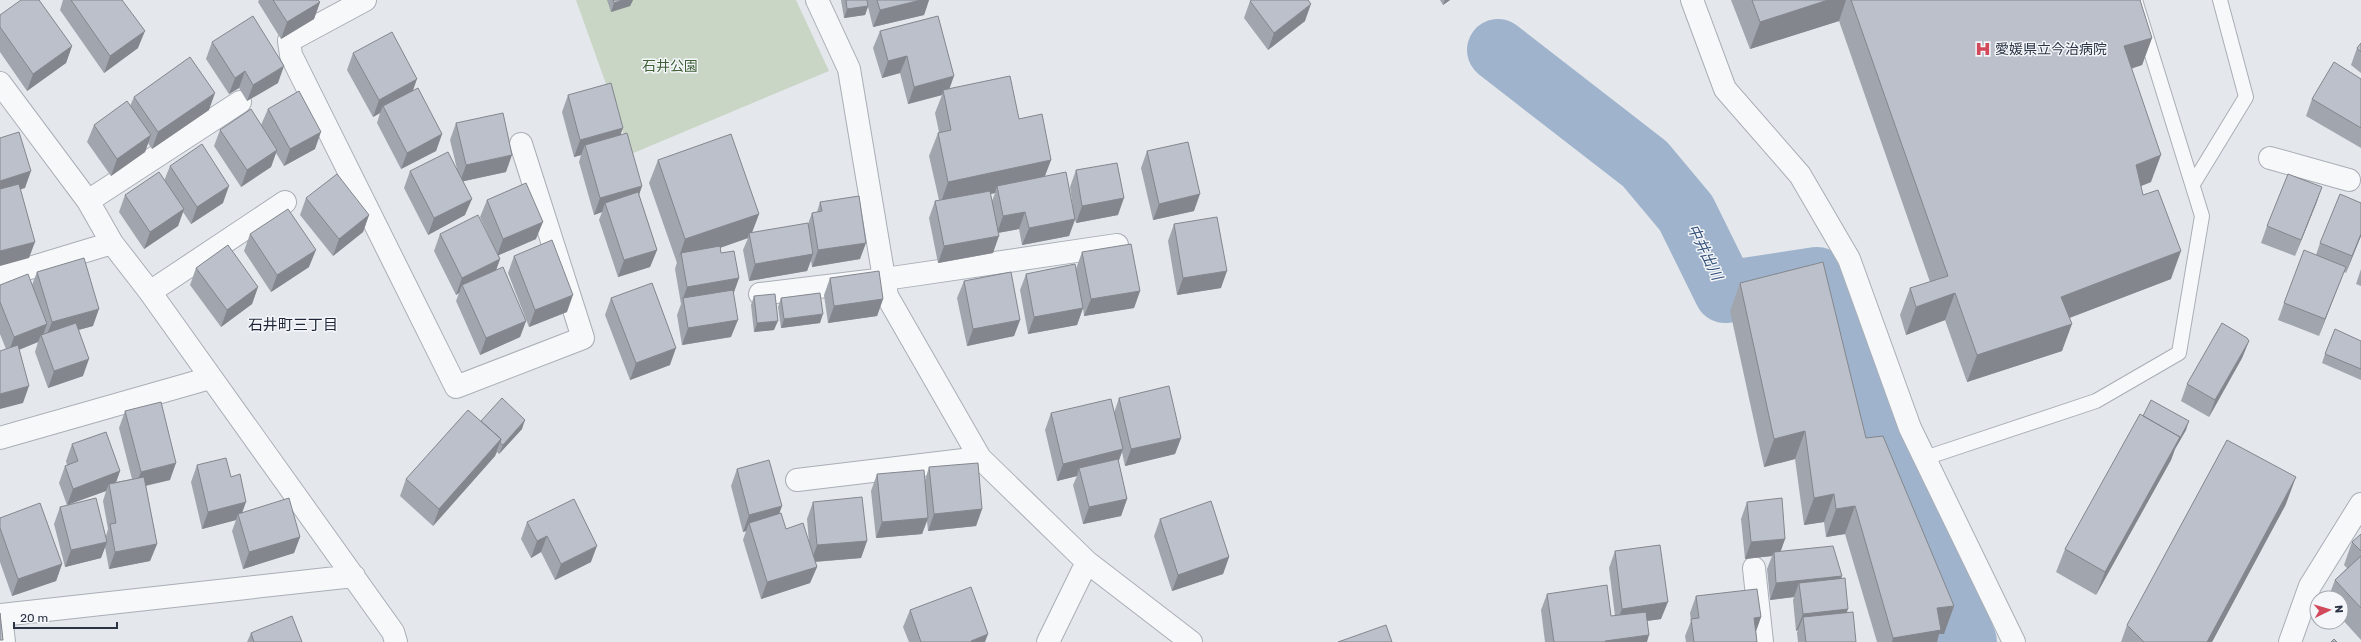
<svg xmlns="http://www.w3.org/2000/svg" width="2361" height="642" viewBox="0 0 2361 642" font-family="Rubik,'Noto Sans JP',sans-serif">
<style>
.green{fill:#c9d6c5}
.lines{fill:none;stroke-linecap:round;stroke-linejoin:round}
.river{stroke:#9fb4cc;stroke-width:62}
.service-casing{stroke:#a9aeb7;stroke-width:16}
.minor-casing{stroke:#a9aeb7;stroke-width:24}
.service{stroke:#f7f8fa;stroke-width:14}
.minor{stroke:#f7f8fa;stroke-width:22}
.wall{fill:#a1a5ae;fill-rule:evenodd}
.shaded-wall{fill:#83868d}
.building{fill:#bbc0ca;stroke:#83868d}
.labels{text-anchor:middle;stroke-width:3;stroke-linejoin:round;paint-order:stroke}
.poi-label{font-size:14px;fill:#2b3445;stroke:#f4f6f9;text-anchor:start}
.park-label{font-size:14px;fill:#3f6138;stroke:#f4f6f9}
.water-label{font-size:15px;font-style:italic;fill:#34527a;stroke:#f4f6f9}
.neighbourhood-label{font-size:15px;fill:#1d2536;stroke:#f4f6f9}
</style>
<rect width="100%" height="100%" fill="#e4e7ec"/>
<!-- green -->
<path class="green" d="M576,0H796L829,71L631,154Z"/>
<g class="lines">
<!-- river -->
<path class="river" d="M1498,50L1645,164L1686,213L1725,292L1817,278L1876,450L1933,557L1966,642"/>
<defs>
<path id="service" d="M2193,184L2246,97L2220,0
M1925,458L2096,401L2179,353L2202,216L2135,0"/>
<path id="minor" d="M365,0L289,41L291,55L456,387L583,338L521,144
M817,0L849,69L887,296L980,458L1087,562L1191,642
M1692,0L1725,89L1800,175L1849,259L1910,428L2014,642
M0,83L88,201L112,243L150,292L393,632L396,642
M2270,158L2349,180
M88,201L240,102
M0,277L112,243
M150,292L285,202
M760,294L885,279L1117,245
M0,438L210,378
M797,480L980,458
M1754,568L1762,642
M4,642L1,615L354,576
M1048,642L1087,562
M2290,642L2310,586L2361,504"/>
</defs>
<!-- service casing -->
<use href="#service" class="service-casing"/>
<!-- minor casing -->
<use href="#minor" class="minor-casing"/>
<!-- service -->
<use href="#service" class="service"/>
<!-- minor -->
<use href="#minor" class="minor"/>
</g>
<!-- wall -->
<path class="wall" d="M63,0H122L138,48L104,73L60,10Z
M259,0H318L320,2L314,19L281,39L258,2Z
M607,0H633L630,6L611,12Z
M841,0H929L924,15L873,27L868,7L865,15L844,18Z
M1440,0H1450L1443,5Z
M1731,0H2140L2152,38L2142,65L2131,69L2151,182L2141,186L2143,195L2171,279L2069,318L2062,351L1967,382L1945,320L1906,335L1900,315L1910,288L1930,282L1839,21L1750,49Z
M1250,1L1305,21L1268,50L1244,18Z
M0,15L72,46L66,63L27,91L0,52Z
M880,31L950,89L1019,119L1051,160L1045,176L1073,208L1070,187L1076,170L1118,215L1076,223L1075,220L1069,236L1022,245L1019,229L998,233L993,253L938,263L929,218L935,201L939,200L929,156L938,133L939,132L935,113L942,95L908,104L900,73L882,78L873,48ZM995,193L992,201L990,194Z
M212,42L278,83L247,101L239,88L229,94L206,59Z
M2361,43V73L2351,65L2357,48Z
M353,53L413,90L442,134L436,151L401,169L377,123L380,113L373,117L347,70Z
M2361,79V148L2306,116L2312,99Z
M568,95L621,134L642,186L639,195L657,250L650,267L618,277L599,220L602,212L594,215L579,162L581,155L574,157L562,112Z
M134,97L209,110L152,149L148,143L145,152L111,176L87,142L94,125L130,106Z
M268,109L315,149L284,166L276,153L271,167L241,187L214,146L220,130L261,125Z
M456,123L506,172L463,181L465,215L428,235L404,188L410,171L457,169L450,140Z
M1147,151L1194,211L1153,220L1141,168Z
M658,160L759,214L752,233L808,224L812,213L817,212L820,202L860,259L812,267L811,261L807,271L749,281L743,250L748,238L720,248L721,253L739,278L733,294L731,337L682,345L677,315L681,304L675,269L677,262V263L649,183Z
M170,166L223,203L191,224L183,212L178,226L144,249L119,212L125,195L164,181Z
M2322,187L2316,204L2295,256L2261,243L2267,226Z
M306,198L369,215L363,232L333,256L300,215Z
M487,200L536,239L498,255L500,259L496,270L526,321L520,337L480,355L456,301L459,293L456,295L434,251L440,234L491,241L480,217Z
M2361,203V236L2346,273L2344,272L2319,336L2278,320L2284,303L2316,255L2320,243Z
M1174,224L1221,288L1177,295L1168,241Z
M250,234L309,267L271,292L244,251Z
M1082,252L1140,291L1134,308L1084,316L1083,308L1077,325L1028,334L1020,290L1026,274L1076,269Z
M514,256L567,312L529,327L508,273Z
M196,268L258,287L252,304L221,327L190,285Z
M2361,269V286L2356,284Z
M37,272L93,326L78,330L83,376L48,388L35,352L38,342L19,350L23,403L6,349L0,334V285H32Z
M830,278L883,299L877,316L828,323L824,295Z
M964,281L1020,320L1014,336L967,346L957,298Z
M1740,283L1866,438L1954,606L1944,634H1939L1937,642H1877L1845,534L1826,537L1824,522L1804,525L1795,459L1764,467L1730,311Z
M754,296L774,330L754,332L751,305Z
M611,298L670,365L630,380L605,315Z
M781,298L820,323L781,328L778,307Z
M2249,341L2242,358L2209,417L2181,401L2187,384Z
M2361,341V380L2322,363L2325,354Z
M1119,398L1181,438L1175,454L1125,466L1122,452L1118,461L1127,499L1121,516L1083,524L1073,485L1077,476L1057,481L1045,430L1051,413H1114Z
M125,411L170,480L146,486L157,544L150,561L109,569L105,547L101,558L65,567L54,524L60,507L106,536L108,529L103,501L106,491L67,505L59,483L65,466L67,465L66,461L72,444L120,471L116,482L132,479L119,428Z
M2143,416L2186,430L2175,449L2171,460L2096,595L2056,572L2065,549Z
M481,421L522,429L499,454L497,452L495,456L433,526L400,496L406,479Z
M197,465L231,477L242,512L300,537L294,553L243,569L232,531L236,520L202,529L191,482Z
M929,467L982,509L976,526L928,531L927,521L922,534L876,538L871,491L877,474L925,480Z
M737,469L779,513L786,529L809,542L807,519L813,502L867,541L861,558L815,562L817,567L810,583L761,599L743,540L746,531L743,532L731,486Z
M1747,502L1785,539L1780,552L1841,578L1847,612L1856,642H1798L1797,633L1798,630L1796,631L1793,600L1794,597L1770,600L1767,569L1772,556L1745,559L1741,519Z
M2286,504L2212,642H2121L2127,625Z
M0,518L62,564L56,581L12,596L0,562Z
M1160,519L1229,557L1223,574L1172,591L1154,536Z
M527,522L591,562L555,580L541,552L531,558L521,539Z
M2361,534V640L2341,618V598H2328L2335,580L2347,568L2344,565L2352,542Z
M1615,551L1661,619L1647,621V642H1545L1541,610L1547,594L1611,616H1615L1609,568Z
M1696,596L1761,617L1756,631L1757,642H1686L1685,636L1691,621L1690,613Z
M910,610L985,642H909L903,627Z
M251,633L302,642H247Z"/>
<!-- shaded-wall -->
<path class="shaded-wall" d="M623,0H633L630,6L611,12L614,3Z
M921,0H929L924,15L873,27L880,10Z
M1445,0H1450L1443,5Z
M1828,0H1846L1839,21L1750,49L1760,22Z
M320,2L314,19L281,39L287,22Z
M1311,4L1305,21L1268,50L1274,33Z
M868,6L865,15L844,18L847,9Z
M145,31L138,48L104,73L110,56Z
M2152,38L2142,65L2113,74L2124,46Z
M72,46L66,63L27,91L33,74Z
M907,56L900,73L882,78L888,61Z
M284,66L278,83L247,101L253,85Z
M245,71L239,88L229,94L235,78Z
M954,76L948,93L943,90L942,95L908,104L914,87Z
M417,79L411,96L383,106L380,113L373,117L379,100Z
M215,93L209,110L152,149L158,132Z
M623,128L617,145H585L581,155L574,157L580,140Z
M321,132L315,149L284,166L290,149Z
M442,134L436,151L401,169L407,153Z
M151,135L145,152L111,176L117,159Z
M277,150L271,167L241,187L247,170Z
M512,155L506,172L460,182L466,165Z
M2161,155L2151,182L2126,192L2136,165Z
M1051,160L1042,183L997,186L995,193L940,205L948,182Z
M31,171L25,188L0,196V181Z
M229,186L223,203L191,224L197,207Z
M642,186L636,203H605L602,212L594,215L600,198Z
M2322,187L2316,204L2295,256L2301,240Z
M1200,194L1194,211L1153,220L1159,204Z
M1124,198L1118,215L1076,223L1082,206Z
M472,199L465,215L428,235L434,218Z
M184,209L178,226L144,249L150,232Z
M1025,212L1019,229L997,233L1003,216Z
M759,214L750,237L749,233L748,238L682,261L681,253L677,262V263L685,239Z
M369,215L363,232L333,256L339,239Z
M1075,219L1069,236L1022,245L1029,228Z
M543,222L536,239L497,256L503,239Z
M2361,234V236L2346,273L2352,256Z
M999,236L993,253L938,263L944,246Z
M35,242L29,258L0,266V251Z
M866,243L860,259L812,267L818,250Z
M316,250L309,267L271,292L277,275Z
M657,250L650,267L618,277L624,260Z
M2181,251L2171,279L2051,325L2061,297Z
M813,254L807,271L749,281L755,264Z
M500,259L494,276L462,285L459,293L456,295L462,278Z
M2346,267L2339,284L2319,336L2325,319Z
M1227,271L1221,288L1177,295L1183,278Z
M739,278L733,295L683,298L681,304L687,287Z
M258,287L252,304L221,327L227,310Z
M1140,291L1134,308L1084,316L1091,299Z
M1955,293L1945,320L1906,335L1916,307Z
M573,295L567,312L529,327L535,310Z
M883,299L877,316L828,323L834,306Z
M1083,308L1077,325L1028,334L1034,317Z
M99,309L93,326L45,339L52,322Z
M823,314L820,323L781,328L784,319Z
M738,320L731,337L682,345L688,328Z
M1020,320L1014,336L967,346L973,329Z
M526,321L520,337L480,355L486,338Z
M778,321L774,330L754,332L757,323Z
M47,324L42,338L41,335L38,342L8,354L14,337Z
M2072,324L2062,351L1967,382L1977,355Z
M2249,341L2242,358L2209,417L2215,400Z
M676,348L670,365L630,380L636,363Z
M89,359L83,376L48,388L54,371Z
M29,386L23,403L0,409V394Z
M525,420L522,429L499,454L503,445Z
M2189,421L2186,430L2175,449L2171,460L2096,595L2105,572Z
M1805,431L1795,459L1764,467L1774,439Z
M1181,438L1175,454L1125,466L1131,449Z
M501,439L495,456L433,526L439,509Z
M1123,449L1117,466L1079,468L1077,476L1057,481L1063,464Z
M176,463L170,480L134,488L141,472Z
M120,471L114,488L109,484L106,491L67,505L73,489Z
M2296,477L2286,504L2212,642H2207Z
M1834,494L1824,522L1804,525L1814,498Z
M1127,499L1121,516L1083,524L1089,507Z
M246,502L240,519L238,514L236,520L202,529L208,512Z
M782,506L776,523H749L746,531L743,532L749,515Z
M1855,506L1845,534L1826,537L1836,509Z
M982,509L976,526L928,531L934,514Z
M928,518L922,534L876,538L882,522Z
M547,536L541,552L531,558L537,541Z
M300,537L294,553L243,569L249,552Z
M1785,539L1779,556L1774,552L1772,556L1745,559L1751,542Z
M867,541L861,558L811,562L817,545Z
M107,542L101,558L65,567L71,550Z
M157,544L150,561L109,569L115,552Z
M597,546L591,562L555,580L561,564Z
M1229,557L1223,574L1172,591L1178,575Z
M62,564L56,581L12,596L18,579Z
M817,567L810,583L761,599L767,582Z
M1842,576L1836,593L1799,583L1794,597L1770,600L1776,583Z
M1668,602L1661,619L1616,625L1622,609Z
M1954,606L1944,634H1939L1937,642H1892L1893,638L1937,608Z
M1848,609L1842,626L1803,617L1798,630L1796,631L1803,614Z
M1761,617L1755,634L1754,618Z
M988,634L985,642H971V641Z
M1649,635L1647,642H1605V641Z"/>
<!-- building -->
<path class="building" d="M21,0H39L72,46L33,74L0,27V15Z
M71,0H122L145,31L110,56Z
M273,0H318L320,2L287,22Z
M613,0H623L614,3Z
M846,0H867L868,6L847,9Z
M877,0H921L880,10Z
M1252,0H1308L1311,4L1274,33L1250,1Z
M1752,0H1828L1760,22Z
M1851,0H2140L2152,38L2124,46L2161,155L2136,165L2143,195L2158,190L2181,251L2061,297L2072,324L1977,355L1955,293L1916,307L1910,288L1948,276Z
M253,16L284,66L253,85L245,71L235,78L212,42Z
M938,16L954,76L914,87L907,56L888,61L880,31Z
M392,32L417,79L379,100L353,53Z
M2361,43V52L2357,48Z
M190,57L215,93L158,132L134,97Z
M2334,62L2361,79V128L2312,99Z
M1010,76L1019,119L1042,114L1051,160L948,182L938,133L951,130L943,90Z
M611,83L623,128L580,140L568,95Z
M418,88L442,134L407,153L383,106Z
M299,91L321,132L290,149L268,109Z
M127,101L151,135L117,159L94,125Z
M251,109L277,150L247,170L220,130Z
M503,113L512,155L466,165L456,123Z
M19,132L31,171L0,181V138Z
M627,133L642,186L600,198L585,145Z
M731,134L759,214L685,239L658,160Z
M1188,142L1200,194L1159,204L1147,151Z
M202,144L229,186L197,207L170,166Z
M448,152L472,199L434,218L410,171Z
M1117,163L1124,198L1082,206L1076,170Z
M159,172L184,209L150,232L125,195Z
M1066,172L1075,219L1029,228L1025,212L1003,216L997,186Z
M337,174L369,215L339,239L306,198Z
M2288,174L2322,187L2301,240L2267,226Z
M526,183L543,222L503,239L487,200Z
M19,184L35,242L0,251V189Z
M990,191L999,236L944,246L935,201Z
M638,192L657,250L624,260L605,203Z
M2340,194L2361,203V234L2352,256L2320,243Z
M859,196L866,243L818,250L812,213L822,211L820,202Z
M288,209L316,250L277,275L250,234Z
M478,215L500,259L462,278L440,234Z
M1217,217L1227,271L1183,278L1174,224Z
M808,223L813,254L755,264L749,233Z
M552,240L573,295L535,310L514,256Z
M1131,244L1140,291L1091,299L1082,252Z
M228,245L258,287L227,310L196,268Z
M720,246L721,253L734,251L739,278L687,287L681,253Z
M2304,250L2346,267L2325,319L2284,303Z
M84,258L99,309L52,322L37,272Z
M1823,262L1866,438L1883,436L1954,606L1937,608L1941,630L1893,638L1855,506L1836,509L1834,494L1814,498L1805,431L1774,439L1740,283Z
M1075,264L1083,308L1034,317L1026,274Z
M503,267L526,321L486,338L462,285Z
M879,271L883,299L834,306L830,278Z
M1011,272L1020,320L973,329L964,281Z
M28,274L47,324L14,337L0,302V285Z
M652,283L676,348L636,363L611,298Z
M733,290L738,320L688,328L683,298Z
M820,293L823,314L784,319L781,298Z
M775,294L778,321L757,323L754,296Z
M76,323L89,359L54,371L41,335Z
M2222,323L2247,338L2249,341L2215,400L2187,384Z
M2335,329L2361,341V369L2325,354Z
M18,345L29,386L0,394V351Z
M1169,386L1181,438L1131,449L1119,398Z
M502,398L525,420L503,445L500,443L501,439L481,421Z
M1111,399L1123,449L1063,464L1051,413Z
M2151,400L2189,421L2179,440L2180,437L2143,416Z
M161,402L176,463L141,472L125,411Z
M468,410L501,439L439,509L406,479Z
M2140,414L2180,437L2105,572L2065,549Z
M106,432L120,471L73,489L65,466L78,461L72,444Z
M2227,440L2296,477L2207,642H2144L2127,625Z
M226,458L231,477L240,474L246,502L208,512L197,465Z
M1118,459L1127,499L1089,507L1079,468Z
M769,460L782,506L749,515L737,469Z
M978,463L982,509L934,514L929,467Z
M924,470L928,518L882,522L877,474Z
M144,477L157,544L115,552L110,524L116,523L109,484Z
M862,497L867,541L817,545L813,502Z
M96,498L107,542L71,550L60,507Z
M289,498L300,537L249,552L238,514Z
M1782,498L1785,539L1751,542L1747,502Z
M574,499L597,546L561,564L547,536L537,541L527,522Z
M1211,501L1229,557L1178,575L1160,519Z
M40,503L62,564L18,579L0,528V518Z
M781,513L786,529L803,523L817,567L767,582L749,523Z
M2361,534V551L2352,542Z
M1660,545L1668,602L1622,609L1615,551Z
M1833,546L1842,576L1776,583L1774,552Z
M2361,556V608L2335,580Z
M1845,578L1848,609L1803,614L1799,583Z
M1607,585L1611,616L1646,612L1649,635L1605,641V642H1554L1547,594Z
M971,587L988,634L971,641L972,642H921L910,610Z
M1757,589L1761,617L1754,618L1757,642H1694L1691,619L1699,618L1696,596Z
M1853,612L1856,642H1806L1803,617Z
M0,613L3,640H0Z
M292,616L302,642H254L251,633Z
M1386,625L1392,642H1338Z
M2334,639L2337,642H2331Z"/>
<!-- icons -->
<defs>
<symbol id="hospital-bare" viewBox="-9 -9 18 18"><path d="M-5-5h3v3.5h4V-5h3V5h-3V1.5h-4V5h-3Z" fill="#d1495b" stroke="#f4f6f9" stroke-width="2.5" paint-order="stroke"/></symbol>
</defs>
<g fill-rule="evenodd">
<use href="#hospital-bare" x="1972" y="38" width="22" height="22"/>
</g>
<g class="labels">
<!-- poi labels -->
<g class="poi-label">
<text x="1995" y="54">愛媛県立今治病院</text>
</g>
<!-- park labels -->
<g class="park-label">
<text x="670" y="71">石井公園</text>
</g>
<!-- water labels -->
<g class="water-label">
<text transform="translate(1705 252) rotate(64)" y="5">中井出川</text>
</g>
<!-- neighbourhood labels -->
<g class="neighbourhood-label">
<text x="293" y="330">石井町三丁目</text>
</g>
</g>
<!-- north arrow -->
<g transform="translate(2329 610) rotate(85)"><circle r="19" fill="#f4f6f9" stroke="#a4a8b1"/>
<path d="M0-3L7 15L0 10L-7 15Z" fill="#d1495b"/>
<text y="-6" font-size="11" font-weight="bold" text-anchor="middle" fill="#2b3445">N</text>
</g>
<!-- scale -->
<path d="M14 622v6h103v-6" fill="none" stroke="#2b3445" stroke-width="2"/>
<text x="20" y="622" font-size="12" fill="#2b3445" stroke="#f4f6f9" stroke-width="3" paint-order="stroke">20 m</text>
</svg>
